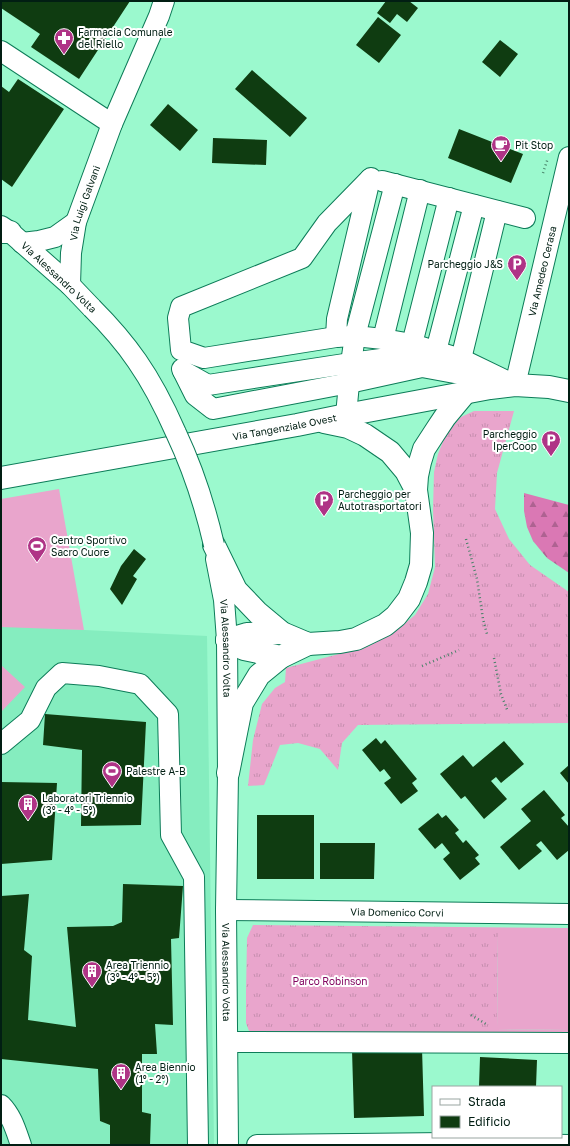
<svg xmlns="http://www.w3.org/2000/svg" width="570" height="1146" viewBox="0 0 570 1146" font-family="'Golos Text',sans-serif">
<style>
.built{fill:#85edbf}
.grass{fill:url(#grass-tufts)}
.forest{fill:url(#forest-firs)}
.garden{fill:#e9a5cc}
.building{fill:#0f3c11}
.lines{fill:none;stroke-linecap:round;stroke-linejoin:round}
.minor-casing{stroke:#0c7c58;stroke-width:22}
.major-casing{stroke:#0c7c58;stroke-width:24}
.path{stroke:#478268;stroke-width:2.5;stroke-dasharray:1 3;stroke-linecap:butt}
.minor{stroke:#fff;stroke-width:20}
.major{stroke:#fff;stroke-width:22}
.minor-bridge-casing{stroke:#0c7c58;stroke-width:22;stroke-linecap:butt}
.minor-bridge{stroke:#fff;stroke-width:20}
.labels{text-anchor:middle;stroke-width:4;stroke-linejoin:round;paint-order:stroke}
.poi-label{font-size:10px;fill:#011e13;stroke:#fff;text-anchor:start}
.street-label{font-size:10px;fill:#011e13;stroke:#fff}
.park-label{font-size:10px;fill:#820560;stroke:#fff}
</style>
<defs>
<pattern id="grass-tufts" width="24" height="20" patternUnits="userSpaceOnUse"><rect width="24" height="20" fill="#e9a5cc"/><path d="M3 7l-1-3M5 7V3M7 7l1-3M15 17l-1-3M17 17v-4M19 17l1-3" fill="none" stroke="#c68eae"/></pattern>
<pattern id="forest-firs" width="22" height="20" patternUnits="userSpaceOnUse"><rect width="22" height="20" fill="#da78b4"/><path d="M5 1l3.5 6h-7zM16 11l3.5 6h-7z" fill="#ae6291"/></pattern>
</defs>
<rect width="100%" height="100%" fill="#9bf9ce"/>
<!-- built -->
<path class="built" d="M3,626L207,636L214,1145H1V627Z"/>
<!-- grass -->
<path class="grass" d="M474,411H514L497,473L495,509L509,539L530,565L569,592V723L358,725L342,743L338,770L320,749L298,743L280,745L264,785L248,786L253,740L262,704L275,688L285,682L286,668L369,646L397,630L415,615L428,594L435,567L433,510L434,472L438,454L446,434L461,417Z
M253,925L569,928V933H498L497,1029L569,1030V1035L251,1036L246,1023V992L247,938Z"/>
<!-- forest -->
<path class="forest" d="M524,493L569,505V573L547,558L533,541L527,527L524,511Z"/>
<!-- garden -->
<path class="garden" d="M59,489L84,630L1,627V499Z
M1,665L25,687L1,712Z
M498,933H569V1030L497,1029Z"/>
<!-- building -->
<path class="building" d="M1,1H130L79,79L31,47L40,34L1,8Z
M386,1H409L418,8L407,22L397,14L390,23L377,13Z
M378,17L401,35L379,63L356,45Z
M500,40L518,54L500,77L482,62Z
M252,70L307,118L290,137L235,89Z
M18,79L64,109L12,187L1,179V86L9,92Z
M168,104L198,130L180,151L150,125Z
M459,129L523,154L511,183L448,158Z
M213,138L267,140L266,165L212,163Z
M134,549L146,559L133,576L137,579L122,605L110,589L121,566Z
M45,714L146,722L141,825L81,826L82,750L43,745Z
M376,738L381,744L385,740L417,779L412,783L418,791L401,804L384,783L391,778L384,769L380,772L362,750Z
M504,741L524,764L501,783L496,777L491,781L507,799L484,819L465,796L461,799L440,774L463,755L473,767Z
M569,765V784L560,773Z
M1,782L57,783L52,860L1,864Z
M544,790L565,815L561,818L569,827V850L557,860L541,841L536,845L542,851L519,870L500,847L531,821L521,809Z
M438,813L442,818L446,815L459,830L455,833L463,843L466,840L479,855L475,858L480,864L460,880L443,859L450,853L442,843L435,849L418,829Z
M257,815H314V879H257Z
M320,843H375L374,879H320Z
M123,884L183,886L179,938L171,939L173,1025L155,1024L157,1054H142V1112L151,1114L150,1145H110V1125L100,1121L98,1069L1,1059V896L29,894L24,950L32,956L28,1020L76,1027L67,927L113,926L122,922Z
M422,1048L424,1116L354,1118L352,1050Z
M480,1057L537,1060L536,1087H479Z"/>
<g class="lines">
<defs>
<g id="minor">
<path d="M1,51L112,124"/>
<path d="M371,178L327,223L302,258L181,307L178,318L181,350L204,358L336,337L355,336L383,339L412,344L461,359L515,385"/>
<path d="M382,181L525,218"/>
<path d="M1,226L10,232L70,285L92,308"/>
<path d="M22,243L39,241L55,237L76,222"/>
<path id="s1" d="M70,285L71,253L76,222L112,124L159,16L164,1"/>
<path d="M336,337L337,319L370,179"/>
<path d="M383,339L420,190"/>
<path d="M412,344L449,198"/>
<path d="M436,351L474,205"/>
<path d="M461,359L497,211"/>
<path d="M182,369L183,371L208,385L351,363L426,353"/>
<path d="M183,371L195,395L213,409L349,383L422,367L487,379"/>
<path id="s2" d="M515,385L569,157"/>
<path d="M346,415L351,363L355,336L395,184"/>
<path id="s3" d="M216,559L224,600L227,640L228,773L226,910L228,1145"/>
<path d="M1,744L30,720L46,688L62,673L99,676L140,684L168,714L171,835L194,877L198,1145"/>
<path id="s4" d="M226,910L569,914"/>
<path d="M228,1042L569,1043"/>
<path d="M1,1105C12,1116 16,1131 21,1145"/>
<path d="M257,1145L447,1143L569,1145"/>
</g>
<g id="major">
<path d="M1,232H10"/>
<path d="M324,422L348,427L365,435L390,452L406,471L416,490"/>
<path id="s5" d="M1,478L297,425L346,415L490,388L515,385L549,387L569,391"/>
<path d="M214,545L236,590L258,613L282,633L308,644L340,642L356,639L385,625L396,616L409,599L416,582L421,565L422,533L416,490L417,476L420,462L424,449L437,429L445,417L465,393"/>
<path d="M227,640L244,649L281,657"/>
<path d="M227,640L247,634L282,633"/>
<path d="M228,773L242,703L259,675L281,657L308,644"/>
</g>
</defs>
<!-- minor casing -->
<use href="#minor" class="minor-casing"/>
<!-- major casing -->
<use href="#major" class="major-casing"/>
<!-- path -->
<path class="path" d="M543,173L548,158
M466,539L477,579L483,619L487,634
M494,658L501,694L508,712
M422,666L459,650
M471,1015L486,1024"/>
<!-- minor -->
<use href="#minor" class="minor"/>
<!-- major -->
<use href="#major" class="major"/>
<defs>
<path id="minor-bridge" d="M92,308C108,324 124,342 137,361C153,384 165,408 176,433C193,469 205,506 214,545"/>
</defs>
<!-- minor-bridge casing -->
<use href="#minor-bridge" class="minor-bridge-casing"/>
<!-- minor-bridge -->
<use href="#minor-bridge" class="minor-bridge"/>
</g>
<!-- icons -->
<defs>
<symbol id="pharmacy-pin" viewBox="-11 -11 22 30"><path d="M0 17L-7.5 6A9.5 9.5 0 1 1 7.5 6Z" fill="#af3486" stroke="#fff"/><path d="M-2-6h4v4h4v4h-4v4h-4v-4h-4v-4h4Z" fill="#fff"/></symbol>
<symbol id="cafe-pin" viewBox="-11 -11 22 30"><path d="M0 17L-7.5 6A9.5 9.5 0 1 1 7.5 6Z" fill="#af3486" stroke="#fff"/><path d="M-5.5-4.5H6V0H3Q3 3.5 0 3.5H-2.5Q-5.5 3.5-5.5 0ZM3-3.2v2h1.7v-2ZM-6 4.5H4V6H-6Z" fill="#fff"/></symbol>
<symbol id="parking-pin" viewBox="-11 -11 22 30"><path d="M0 17L-7.5 6A9.5 9.5 0 1 1 7.5 6Z" fill="#af3486" stroke="#fff"/><path d="M-3.5-5.5H1a3.5 3.5 0 0 1 0 7H-1V5.5H-3.5ZM-1-3.4V-.6H.8a1.4 1.4 0 0 0 0-2.8Z" fill="#fff"/></symbol>
<symbol id="stadium-pin" viewBox="-11 -11 22 30"><path d="M0 17L-7.5 6A9.5 9.5 0 1 1 7.5 6Z" fill="#af3486" stroke="#fff"/><path d="M0-5a6.5 5 0 1 0 0 10a6.5 5 0 1 0 0-10ZM-3.5-1.8h7v3.6h-7Z" fill="#fff"/></symbol>
<symbol id="building-pin" viewBox="-11 -11 22 30"><path d="M0 17L-7.5 6A9.5 9.5 0 1 1 7.5 6Z" fill="#af3486" stroke="#fff"/><path d="M-4-6H4V6H1V3H-1V6H-4ZM-2.5-4.3h1.7v1.8h-1.7ZM.8-4.3h1.7v1.8H.8ZM-2.5-1h1.7V.8h-1.7ZM.8-1h1.7V.8H.8Z" fill="#fff"/></symbol>
</defs>
<g fill-rule="evenodd">
<use href="#pharmacy-pin" x="53" y="27" width="22" height="30"/>
<use href="#cafe-pin" x="490" y="134" width="22" height="30"/>
<use href="#parking-pin" x="506" y="253" width="22" height="30"/>
<use href="#parking-pin" x="540" y="429" width="22" height="30"/>
<use href="#parking-pin" x="313" y="489" width="22" height="30"/>
<use href="#stadium-pin" x="26" y="535" width="22" height="30"/>
<use href="#stadium-pin" x="101" y="760" width="22" height="30"/>
<use href="#building-pin" x="17" y="793" width="22" height="30"/>
<use href="#building-pin" x="81" y="960" width="22" height="30"/>
<use href="#building-pin" x="110" y="1062" width="22" height="30"/>
</g>
<g class="labels">
<!-- poi labels -->
<g class="poi-label">
<text x="78" y="36">Farmacia Comunale<tspan x="78" dy="12">del Riello</tspan></text>
<text x="515" y="149">Pit Stop</text>
<text x="503" y="268" text-anchor="end">Parcheggio J&amp;S</text>
<text x="537" y="438" text-anchor="end">Parcheggio<tspan x="537" dy="12">IperCoop</tspan></text>
<text x="338" y="498">Parcheggio per<tspan x="338" dy="12">Autotrasportatori</tspan></text>
<text x="51" y="544">Centro Sportivo<tspan x="51" dy="12">Sacro Cuore</tspan></text>
<text x="126" y="775">Palestre A-B</text>
<text x="42" y="802">Laboratori Triennio<tspan x="42" dy="12">(3° - 4° - 5°)</tspan></text>
<text x="106" y="969">Area Triennio<tspan x="106" dy="12">(3° - 4° - 5°)</tspan></text>
<text x="135" y="1071">Area Biennio<tspan x="135" dy="12">(1° - 2°)</tspan></text>
</g>
<!-- street labels -->
<g class="street-label">
<text dy="4" stroke="none"><textPath href="#s1" startOffset="84">Via Luigi Galvani</textPath></text>
<text dy="4" stroke="none"><textPath href="#s2" startOffset="117">Via Amedeo Cerasa</textPath></text>
<text transform="translate(59 277) rotate(43)" y="4">Via Alessandro Volta</text>
<text dy="4" stroke="none"><textPath href="#s5" startOffset="288">Via Tangenziale Ovest</textPath></text>
<text dy="4" stroke="none"><textPath href="#s3" startOffset="90">Via Alessandro Volta</textPath></text>
<text dy="4" stroke="none"><textPath href="#s4" startOffset="171">Via Domenico Corvi</textPath></text>
<text dy="4" stroke="none"><textPath href="#s3" startOffset="414">Via Alessandro Volta</textPath></text>
</g>
<!-- park labels -->
<g class="park-label">
<text x="330" y="985">Parco Robinson</text>
</g>
</g>
<!-- border -->
<rect width="570" height="1146" fill="none" stroke="#011e13" stroke-width="4"/>
<!-- legend -->
<rect x="432" y="1086" width="130" height="52" fill="#ffffff" stroke="#99a5a1"/>
<rect x="440" y="1099" width="20" height="6" fill="#ffffff" stroke="#99a5a1"/>
<text x="468" y="1106" font-size="12" fill="#011e13">Strada</text>
<rect x="440" y="1116" width="20" height="12" fill="#0f3c11" stroke="#99a5a1"/>
<text x="468" y="1126" font-size="12" fill="#011e13">Edificio</text>
</svg>
